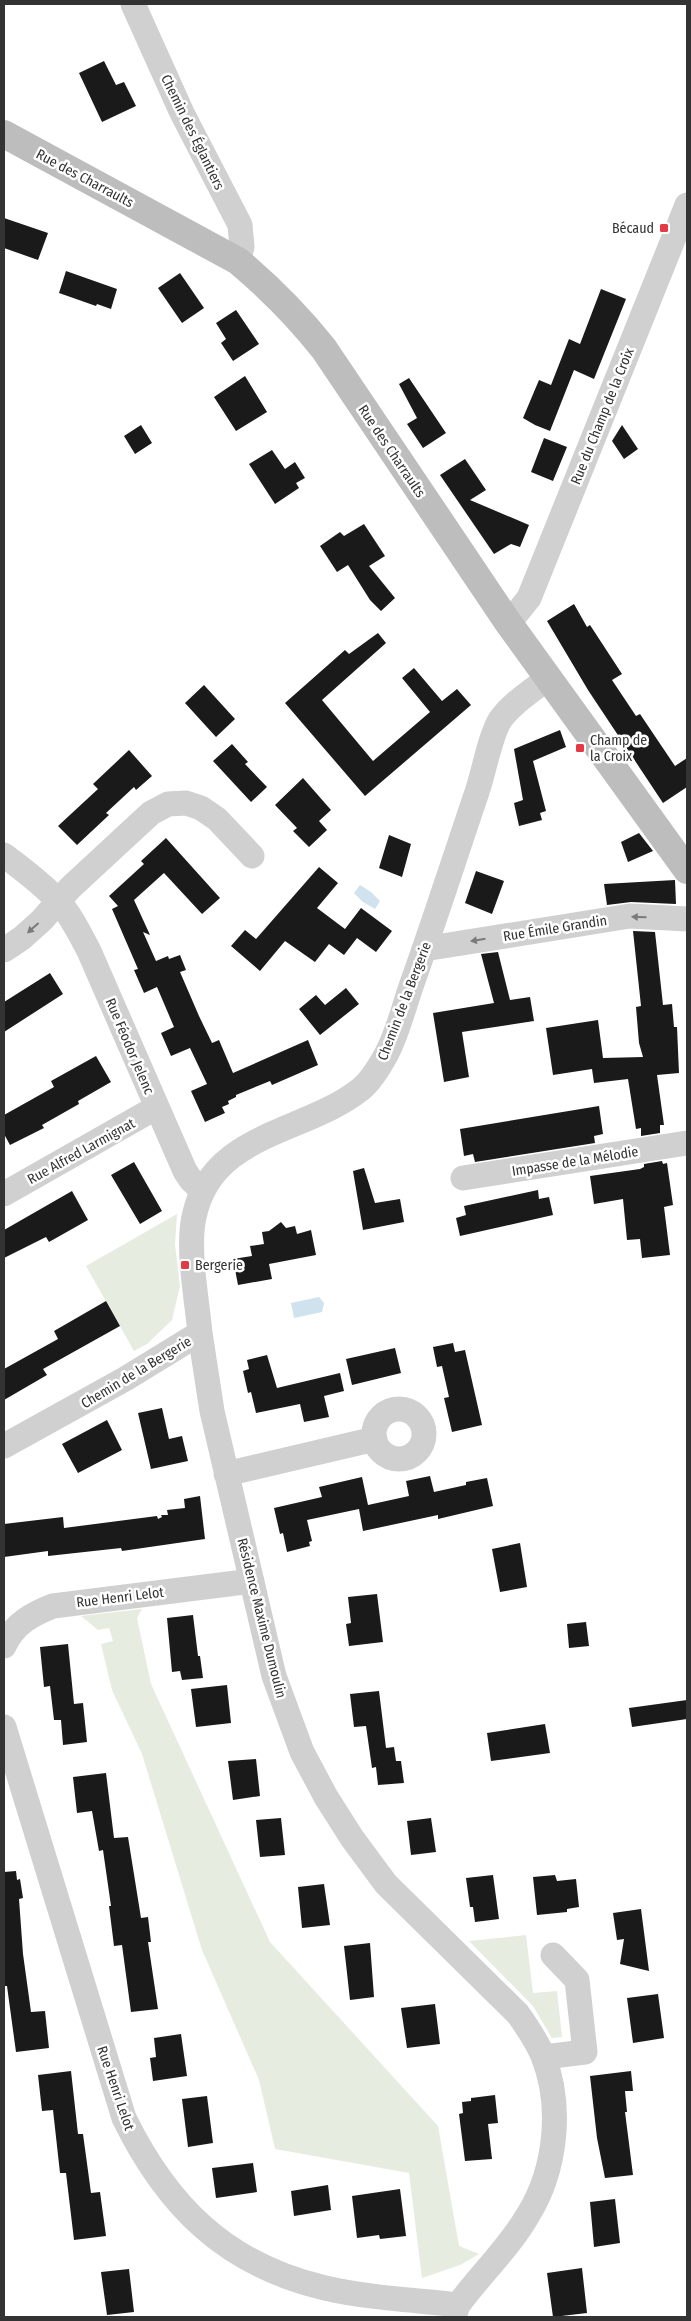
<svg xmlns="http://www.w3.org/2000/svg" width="691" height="2321" viewBox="0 0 691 2321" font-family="'Fira Sans Condensed',sans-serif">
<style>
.green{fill:#e6ecdf}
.water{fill:#cfe2ee}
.building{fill:#1a1a1a}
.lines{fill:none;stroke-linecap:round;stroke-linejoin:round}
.street{stroke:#d0d0d0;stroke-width:25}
.secondary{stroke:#bdbdbd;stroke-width:28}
.oneway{fill:#7a7a7a}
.poi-dot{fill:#e63946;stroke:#fff;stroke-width:2}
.labels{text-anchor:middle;stroke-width:5;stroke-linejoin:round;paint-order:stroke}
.street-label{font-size:14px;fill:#333;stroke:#fff}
.poi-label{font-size:14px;fill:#333;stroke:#fff;text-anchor:start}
</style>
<rect width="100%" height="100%" fill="#fff"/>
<!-- green -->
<path class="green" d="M177,1214L175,1245L180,1286L172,1320L147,1344L134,1351L86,1266Z
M142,1609L137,1618L151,1684L270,1942L438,2126L459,2246L479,2254L460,2265L422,2278L409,2173L275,2149L259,2080L202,1950L142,1754L112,1690L101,1644L113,1641L109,1628L98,1630L81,1616Z
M526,1935L533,1993L557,1991L562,2037L552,2038L533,2006L469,1941Z"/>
<!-- water -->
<path class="water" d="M360,885L371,892L380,901L375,909L363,902L354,893Z
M319,1297L324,1303L322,1312L294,1318L291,1303Z"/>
<!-- building -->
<path class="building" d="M104,61L116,85L124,82L136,106L102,122L79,73Z
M4,218L48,233L38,260L4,248Z
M66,271L117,289L111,309L97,304L96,306L59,293Z
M180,273L204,308L182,323L158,288Z
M601,289L626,299L594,379L574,370L550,431L535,425L523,418L539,380L551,385L569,339L580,344Z
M236,310L259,344L233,361L221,343L226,339L216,323Z
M245,376L267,412L236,431L214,397Z
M409,378L446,433L423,448L407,424L417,418L399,384Z
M141,425L152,443L135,454L124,436Z
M622,425L638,449L624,459L612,441Z
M544,438L567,447L553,481L531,472Z
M272,450L285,469L295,462L305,478L296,483L299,488L275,504L249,464Z
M465,459L486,490L470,500L529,525L520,547L511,544L494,554L440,475Z
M364,524L385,556L369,566L395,598L381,611L370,600L348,565L337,572L320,546L340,532L344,536Z
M574,604L587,627L590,625L622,674L612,680L636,716L640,714L675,766L687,758V787L663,803L588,690L547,621Z
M378,633L386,643L322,700L373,761L430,712L402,678L414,668L442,701L457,689L471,705L365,796L285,703L345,650L349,654Z
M204,685L235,719L216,737L185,703Z
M560,730L566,747L533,761L546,811L540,813L542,820L519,826L514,803L523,800L514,749Z
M232,744L248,762L245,764L267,787L251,802L213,761Z
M129,750L152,776L136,790L134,787L106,813L109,815L77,845L58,826L98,789L93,784Z
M303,778L331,810L319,821L327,830L309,847L293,831L297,828L275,805Z
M639,833L653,851L628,862L621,842Z
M389,835L411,844L402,877L379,868Z
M166,838L220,898L202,914L164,873L134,900L150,935L143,932L156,961L168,956L169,959L180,955L186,970L180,972L199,1016L212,1043L219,1040L233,1073L308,1040L318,1065L272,1085L270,1081L236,1095V1097L228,1101L229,1104L222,1107L225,1113L205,1122L191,1091L207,1084L190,1048L171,1056L161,1033L174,1027L157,987L144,993L134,970L138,969L112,909L118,906L109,896L144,864L141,861Z
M319,867L338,883L317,908L345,929L361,908L392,931L376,952L357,938L344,955L329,944L315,962L285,941L260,971L231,946L245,930L256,939Z
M476,871L504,881L492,914L465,903Z
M675,880L676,904L631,902L607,905L604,884Z
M633,931L655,932L663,1005L672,1004L674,1027H677L679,1073L657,1075L664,1125H660V1133L641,1136V1128L636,1129L628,1079L594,1083L592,1069L553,1075L546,1028L598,1020L603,1058L643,1057L639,1043L636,1007L641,1006Z
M498,952L510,1000L530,997L534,1021L462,1032L469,1077L444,1082L433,1013L494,1003L481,954Z
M50,973L63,994L4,1032V1002Z
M346,988L359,1004L320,1035L299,1009L316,995L325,1005Z
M96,1056L111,1082L78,1101L79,1104L42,1125L44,1128L10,1145L4,1134V1115L54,1087L51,1081Z
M599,1106L603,1134L594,1136L595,1143L475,1162L473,1154L464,1156L460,1129Z
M662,1161L663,1164L667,1163L673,1205L664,1207L670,1255L642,1258L640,1239L627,1240L623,1199L594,1204L590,1176L640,1169L644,1167V1164Z
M134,1162L162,1211L140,1224L111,1175Z
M364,1168L375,1203L400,1199L404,1222L363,1230L353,1171Z
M538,1190L539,1199L549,1197L553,1215L460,1236L456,1218L466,1215L464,1206Z
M72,1191L88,1220L49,1242L46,1237L4,1258V1230Z
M281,1222L286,1228L295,1226L297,1234L311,1230L316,1255L269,1264L272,1279L238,1285L233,1259L252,1256L250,1246L264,1244L262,1232L269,1231Z
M106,1301L120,1326L43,1369L47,1375L4,1400V1369L58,1339L54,1331Z
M453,1343L455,1352L465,1350L482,1425L452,1432L444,1398L449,1397L442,1366L437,1367L433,1347Z
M395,1348L401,1373L352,1385L346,1359Z
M267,1355L277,1388L340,1373L344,1391L324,1396L329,1417L304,1422L300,1404L256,1413L251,1392L248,1393L243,1371L249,1369L247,1360Z
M162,1408L169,1439L182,1436L188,1461L151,1469L138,1413Z
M107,1420L122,1450L78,1473L62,1444Z
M430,1476L434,1492L466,1485V1482L487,1478L493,1506L438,1519V1515L363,1531L359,1509L307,1520L312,1541L309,1542L310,1546L287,1552L283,1533L280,1534L274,1508L322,1497L319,1487L362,1477L368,1505L409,1496L406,1481Z
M200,1496L205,1539L122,1551L121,1548L48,1556V1551L4,1557V1524L63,1517L64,1528L157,1516L158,1519L162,1517L161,1515H168L167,1510L185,1508L184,1499Z
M520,1543L527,1587L500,1592L492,1549Z
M377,1594L383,1642L349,1646L346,1624L351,1623L348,1597Z
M193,1615L198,1656H200L203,1678L182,1680L180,1671L172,1672L167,1618Z
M586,1622L589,1646L569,1648L567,1624Z
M68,1644L74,1704L83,1703L87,1742L63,1745L61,1720H54L50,1686L44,1687L40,1647Z
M227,1685L231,1723L196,1727L191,1689Z
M379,1691L386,1748L394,1747L396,1761H401L404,1783L378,1785L376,1767L372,1768L366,1726L354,1727L350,1694Z
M687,1700V1719L632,1727L629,1708Z
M545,1724L550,1753L491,1761L487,1733Z
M256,1759L260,1796L233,1800L228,1761Z
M106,1773L114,1838L128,1837L141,1918L148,1917L151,1942H148L158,2009L131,2012L122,1945L114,1946L109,1906H111L103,1850L99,1851L92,1811L77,1813L73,1777Z
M281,1818L285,1855L260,1857L256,1820Z
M431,1818L436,1852L411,1855L407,1821Z
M16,1871L17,1880L20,1879L23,1898L19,1899L23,1954L31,2012L45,2011L49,2048L16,2052L7,1986H4V1872Z
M493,1875L499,1919L475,1922L473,1907H470L466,1878Z
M555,1875L557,1881L576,1879L579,1907L567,1909V1912L537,1915L533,1877Z
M324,1884L330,1925L302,1928L298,1887Z
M641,1909L649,1971L620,1964L624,1939L617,1940L613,1913Z
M370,1943L374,1997L350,2000L344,1946Z
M658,1994L664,2038L633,2043L627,1998Z
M435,2004L440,2044L407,2048L401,2008Z
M181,2034L187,2076L153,2081L150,2058L156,2057L154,2038Z
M71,2071L78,2134H83L91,2193L100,2192L106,2236L74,2240L66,2173H60L53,2110L42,2111L38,2075Z
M631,2071L633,2091H625L627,2112H625L633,2175L605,2178L597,2138L590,2076Z
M495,2095L498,2123L488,2124L492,2159L465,2161L459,2114L463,2113L462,2102L471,2101V2098Z
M207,2096L213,2143L188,2147L182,2099Z
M253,2163L257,2192L216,2198L212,2168Z
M328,2185L331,2210L294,2216L291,2191Z
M400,2189L406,2236L380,2239L379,2235L357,2238L352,2196Z
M615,2199L620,2243L594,2247L590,2202Z
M582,2268L587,2313L553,2317L547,2273Z
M129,2269L134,2312L107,2315L101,2272Z"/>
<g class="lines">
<!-- street -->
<path class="street" d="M133,4L182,113L240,225L242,247L238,261
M507,621L517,613L529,598L687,205
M4,855C22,869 43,884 58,901C71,915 80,934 89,951L185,1171L191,1180L202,1190
M424,949L630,916L687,919
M4,950L22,938L42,920L70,888L151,813L168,804L186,803L201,808L217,819L252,856
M463,1178L687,1143
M4,1194L157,1107
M200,1333L212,1411L274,1676L302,1752L326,1797L352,1838L386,1884L518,2014C527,2027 537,2041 543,2056C563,2106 556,2170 528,2215C509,2248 480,2275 458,2305L454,2317
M374 1434a25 25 0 1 1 50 0a25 25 0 1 1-50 0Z
M4,1446L125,1379L200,1333C197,1300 187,1249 194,1217C211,1132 305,1134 361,1089C372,1080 380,1066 387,1053C399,1030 405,1002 414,978C436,916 456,854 477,792C484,772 490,736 500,720C512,703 532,691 548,678
M226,1474L375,1439
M4,1646C14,1624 32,1614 53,1606L252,1581
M4,1727L124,2118C167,2206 226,2265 325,2288C368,2298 414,2300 458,2305
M544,2057L585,2052L577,1980L553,1955"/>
<!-- secondary -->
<path class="secondary" d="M4,134L238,261C270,288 298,316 324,349L507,621L687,870"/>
</g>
<!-- one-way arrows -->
<defs><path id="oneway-solid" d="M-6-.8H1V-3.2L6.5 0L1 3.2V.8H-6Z" transform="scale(1.25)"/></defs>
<g class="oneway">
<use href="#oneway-solid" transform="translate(639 917) rotate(-179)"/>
<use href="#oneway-solid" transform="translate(33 928) rotate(138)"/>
<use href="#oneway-solid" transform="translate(478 940) rotate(171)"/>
</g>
<!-- markers -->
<g class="poi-dot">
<rect x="659" y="223" width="10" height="10" rx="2.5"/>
<rect x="575" y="743" width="10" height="10" rx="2.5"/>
<rect x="180" y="1260" width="10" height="10" rx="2.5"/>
</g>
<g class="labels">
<!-- street labels -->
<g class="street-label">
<text transform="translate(193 132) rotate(64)" y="5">Chemin des Églantiers</text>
<text transform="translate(85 178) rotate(28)" y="5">Rue des Charraults</text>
<text transform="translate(602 416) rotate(-68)" y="5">Rue du Champ de la Croix</text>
<text transform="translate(392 451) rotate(56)" y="5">Rue des Charraults</text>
<text transform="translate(555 928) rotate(-9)" y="5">Rue Émile Grandin</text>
<text transform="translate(404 1001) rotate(-69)" y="5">Chemin de la Bergerie</text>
<text transform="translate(130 1046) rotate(67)" y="5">Rue Féodor Jelenc</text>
<text transform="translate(81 1151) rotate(-29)" y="5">Rue Alfred Larmignat</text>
<text transform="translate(575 1161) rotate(-9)" y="5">Impasse de la Mélodie</text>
<text transform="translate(136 1372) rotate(-31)" y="5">Chemin de la Bergerie</text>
<text transform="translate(120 1597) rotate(-7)" y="5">Rue Henri Lelot</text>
<text transform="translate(262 1618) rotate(76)" y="5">Résidence Maxime Dumoulin</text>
<text transform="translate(116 2088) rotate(71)" y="5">Rue Henri Lelot</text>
</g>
<!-- poi labels -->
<g class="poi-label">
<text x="654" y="233" text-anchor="end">Bécaud</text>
<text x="590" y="745">Champ de<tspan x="590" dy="16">la Croix</tspan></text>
<text x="195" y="1270">Bergerie</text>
</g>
</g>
<!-- border -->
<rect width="691" height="2321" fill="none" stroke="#333333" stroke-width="10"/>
</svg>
